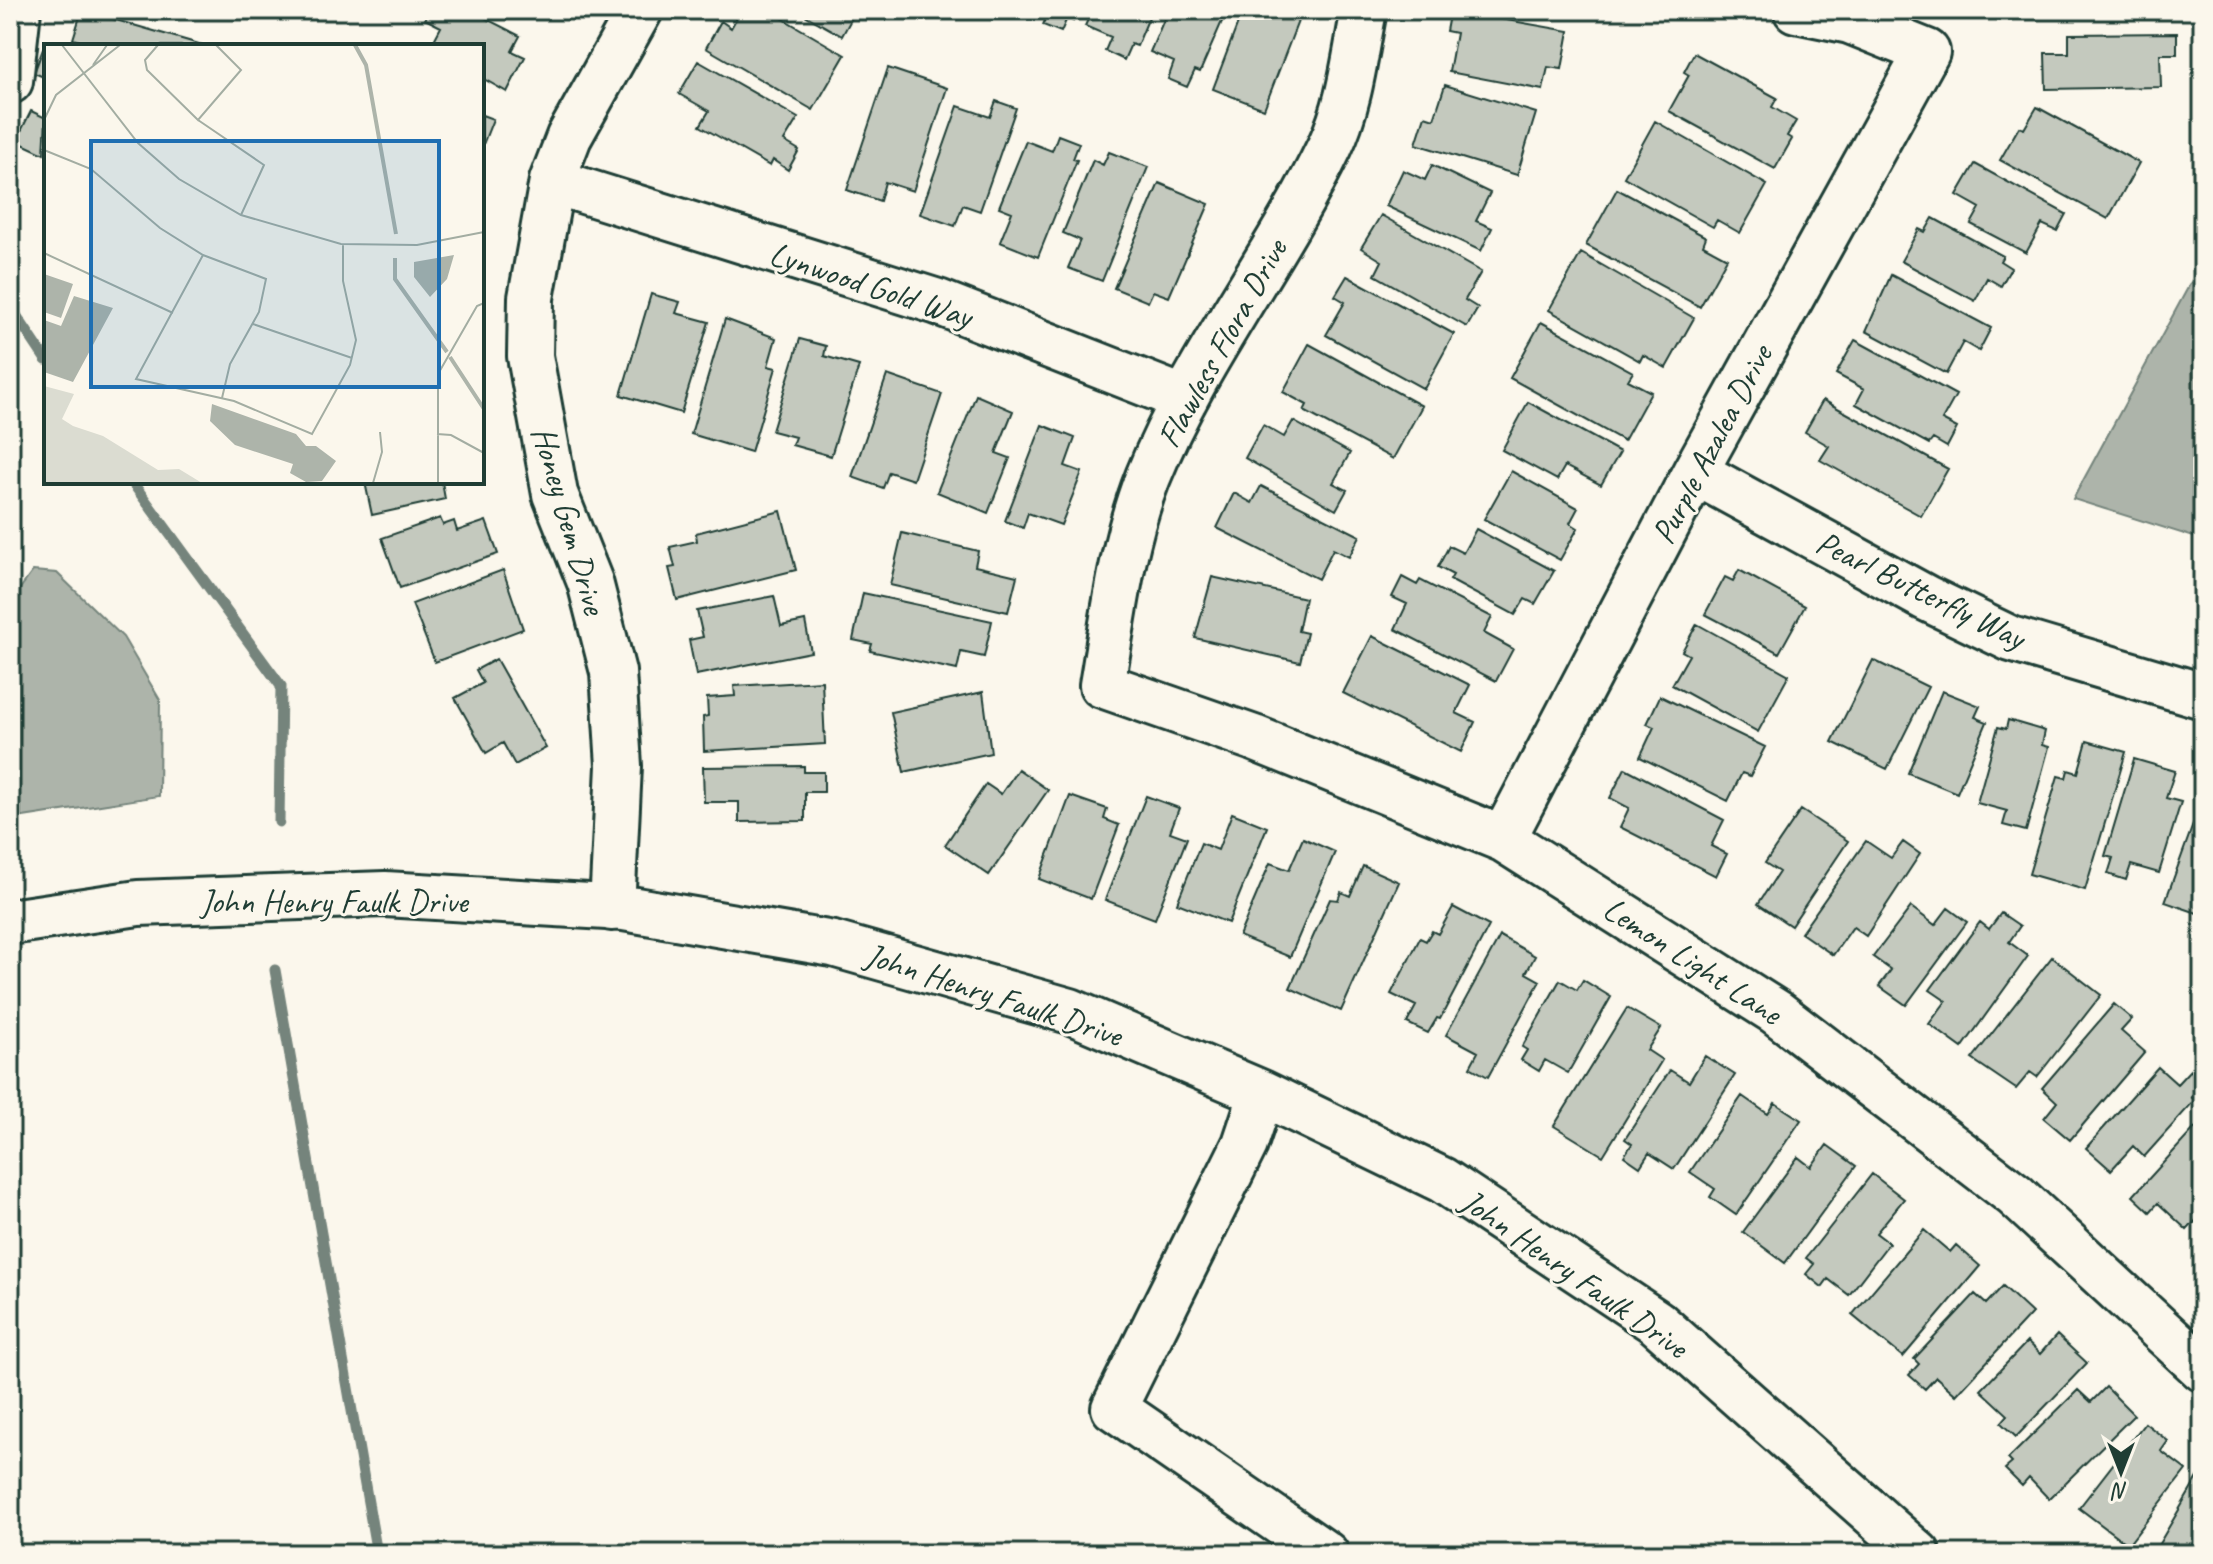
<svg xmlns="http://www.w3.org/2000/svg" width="2213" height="1564" viewBox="0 0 2213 1564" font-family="Caveat,sans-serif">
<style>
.water{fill:#adb4aa;stroke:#74847b;stroke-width:2}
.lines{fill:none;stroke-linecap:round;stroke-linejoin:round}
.stream{stroke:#74847b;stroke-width:11}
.building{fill:#c4c9be;stroke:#1f3d34;stroke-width:2}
.minor-casing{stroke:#1f3d34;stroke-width:50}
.minor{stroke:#fbf7ec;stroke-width:44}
.labels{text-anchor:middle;stroke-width:6;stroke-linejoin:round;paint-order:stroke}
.street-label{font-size:34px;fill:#1f3d34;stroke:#fbf7ec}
.inset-river{fill:none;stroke:#adb4aa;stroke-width:4}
.inset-road{fill:none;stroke:#a3ada2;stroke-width:2}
.view{fill:#1f6fb2;fill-opacity:0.15;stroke:#1f6fb2;stroke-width:4}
.inset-edge{fill:none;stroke:#1f3d34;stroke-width:4}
</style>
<rect width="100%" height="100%" fill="#fbf7ec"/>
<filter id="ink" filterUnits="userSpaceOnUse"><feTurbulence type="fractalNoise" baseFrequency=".0125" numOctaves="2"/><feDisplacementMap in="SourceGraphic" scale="16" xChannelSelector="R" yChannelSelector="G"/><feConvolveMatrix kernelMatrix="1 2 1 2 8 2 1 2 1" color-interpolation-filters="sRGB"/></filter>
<g filter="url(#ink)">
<!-- water -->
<path class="water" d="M2203,260V540L2073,499Z
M33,571L57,573L123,637L160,700L159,796L10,819V602Z"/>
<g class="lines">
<!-- stream -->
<path class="stream" d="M10,306L46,360
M132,482L281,686L279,822
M275,970L377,1554"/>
</g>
<!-- building -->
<path class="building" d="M82,10L109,18L206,46H96L73,39Z
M430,10H469L520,36L512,51L525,57L507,92L482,78V46H431L441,27L425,19Z
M741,10H768L845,55L813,110L706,48L721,21L731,28Z
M796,10H841L853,16L842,36Z
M1049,10H1048H1077L1073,21L1067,18L1061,32L1043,25Z
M1092,10H1152L1137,46L1131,44L1124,60L1105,51L1111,37L1085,26Z
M1168,10H1227L1200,72L1195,70L1187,87L1168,79L1174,62L1150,52Z
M1243,10H1284L1282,15L1298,21L1264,109L1213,89Z
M1450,10L1569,31L1562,69L1548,67L1543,90L1449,72L1456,33L1446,31Z
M2177,33V54H2160L2161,87L2046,89L2045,53H2069V34Z
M46,41L58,46H46V78L34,73Z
M1694,53L1777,98L1772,107L1796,121L1787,136L1792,139L1775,169L1669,111L1689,75L1684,72Z
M698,61L798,118L784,141L799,150L788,170L773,160L770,166L700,126L709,111L679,94Z
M888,68L947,88L913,191L885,182L880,201L847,190Z
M1445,85L1536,113L1517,175L1416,144L1425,116L1434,119Z
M996,101L1016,108L980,211L963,205L955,226L920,214L958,106L990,117Z
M2037,107L2139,163L2108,219L2000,160L2019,127L2024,129Z
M31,111L46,118L44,154L16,141Z
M482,115L493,119L482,147Z
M1655,121L1767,185L1740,233L1717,220L1713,227L1624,177Z
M1058,135L1079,143L1073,159L1077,160L1038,257L1000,242L1012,212L999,207L1026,141L1052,151Z
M1109,152L1148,167L1102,281L1068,268L1080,240L1063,233L1093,160L1103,165Z
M1975,164L2066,214L2057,231L2042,224L2026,253L1971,224L1980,208L1957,195Z
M1432,165L1490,193L1476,221L1492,228L1481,251L1386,206L1403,170L1425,180Z
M1159,183L1209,204L1169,297L1153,291L1148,302L1114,288Z
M1617,189L1706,237L1703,245L1727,258L1700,307L1586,245Z
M1381,215L1481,272L1465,300L1478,308L1467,327L1375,275L1382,261L1361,248Z
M1933,218L2003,256L2000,261L2011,268L2001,286L1987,278L1975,301L1901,261L1919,229L1925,232Z
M1581,253L1694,318L1666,368L1643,355L1640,361L1549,310Z
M1891,275L1991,328L1979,351L1963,342L1946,374L1866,331Z
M1347,276L1454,334L1424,389L1326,335L1345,302L1335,296Z
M651,294L680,302L676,313L709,322L681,413L621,395Z
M725,319L776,338L768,366L776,368L751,452L691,434Z
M1541,322L1633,372L1628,380L1651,392L1624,441L1510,378Z
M800,339L826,346L824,356L859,366L831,456L792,445L795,437L772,431Z
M1855,340L1956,395L1942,420L1957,428L1947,447L1933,439L1929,444L1856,404L1864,389L1836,374Z
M1309,344L1422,406L1393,459L1304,411L1307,405L1283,392Z
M887,375L942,394L913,480L889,472L883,488L852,477Z
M976,395L1013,411L996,453L1010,458L988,513L937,492Z
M1823,400L1948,469L1921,516L1820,460L1829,446L1805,432Z
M1528,402L1620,452L1601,485L1565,466L1557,480L1502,450Z
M1293,421L1350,453L1333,483L1347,490L1336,510L1245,458L1263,425L1284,437Z
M1042,425L1075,438L1065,466L1082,472L1061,525L1028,513L1023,528L1005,521Z
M1511,471L1578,508L1570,523L1578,528L1560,560L1484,519Z
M365,482H442L445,499L372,515Z
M1261,486L1360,536L1349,557L1333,549L1318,579L1217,528L1234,493L1252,503Z
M781,511L796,570L677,600L669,568L675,567L670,547L697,541L696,533Z
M440,518L443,525L454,521L457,531L486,521L498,554L400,588L382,538Z
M1476,529L1554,571L1535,604L1525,599L1515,615L1450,580L1453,575L1438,567L1449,546L1463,553Z
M902,533L978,551L975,566L1017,576L1008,612L890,585Z
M503,570L523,629L435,662L412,604Z
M1739,570L1805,606L1779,653L1705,614L1725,577L1733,581Z
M1212,577L1305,598L1298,631L1307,633L1300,662L1195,638Z
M1402,577L1417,585L1420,580L1492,617L1484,633L1513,649L1496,681L1395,629L1407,604L1392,597Z
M863,593L992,621L984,657L961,652L957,670L870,651L872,644L853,640Z
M774,596L781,626L805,621L811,652L696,675L689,640L703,637L697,611Z
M1697,624L1789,675L1758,732L1672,685L1689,655L1682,651Z
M1372,636L1470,685L1456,713L1475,722L1461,752L1343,693Z
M496,659L546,748L515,765L503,743L486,753L455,698L483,683L476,670Z
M1873,660L1928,687L1887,769L1832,742Z
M822,681L825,744L704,751L703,717L708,716L707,698L735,696L734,686Z
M1942,691L1980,706L1975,717L1987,722L1957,793L1908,773Z
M983,692L991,753L904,772L891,712Z
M1660,696L1765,747L1750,776L1742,773L1728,801L1640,757L1654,727L1647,724Z
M2008,720L2045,731L2042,745L2049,747L2026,831L2003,825L2007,811L1977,803L1998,727L2006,729Z
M2087,741L2126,752L2085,890L2029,874L2058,776L2066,778L2068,770L2078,773Z
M2134,759L2175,771L2166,798L2181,802L2159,873L2131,865L2126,880L2108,874L2113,858L2105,856Z
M804,766V772H824V792H805V821L739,822V802H704L703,767Z
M1625,768L1724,820L1711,846L1727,854L1716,876L1620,827L1629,808L1610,798Z
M1018,769L1048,790L989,875L945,845L986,784L1001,794Z
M1070,796L1107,809L1104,819L1119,825L1091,899L1039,879Z
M1146,796L1179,808L1170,832L1187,838L1155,919L1105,900Z
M2203,797V915L2165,902Z
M1801,810L1848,841L1791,926L1758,904L1779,872L1765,863Z
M1232,813L1267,827L1228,923L1177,903L1201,843L1218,850Z
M1303,838L1335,852L1290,957L1239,936L1270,863L1289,870Z
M1866,841L1891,858L1903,842L1920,854L1866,936L1853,927L1833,955L1801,933Z
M1363,866L1399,882L1341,1011L1290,988L1330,899L1338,900L1341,892L1350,896Z
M1453,907L1489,926L1440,1019L1437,1018L1428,1033L1407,1023L1416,1006L1391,994L1420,938L1426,941L1432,931L1438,934Z
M1911,907L1935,925L1948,908L1967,922L1906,1005L1879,986L1891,970L1873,957Z
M2001,913L2020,926L2009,942L2028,956L1962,1048L1929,1024L1946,1001L1930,990L1980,922L1989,929Z
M1500,936L1535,956L1526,973L1540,981L1488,1077L1470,1067L1478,1052L1446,1035Z
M2052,957L2101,995L2037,1077L2030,1072L2016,1089L1972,1059Z
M1560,980L1577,990L1583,980L1611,997L1568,1073L1545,1060L1539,1071L1521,1060L1527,1050L1522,1047Z
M2114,1004L2132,1019L2121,1031L2145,1052L2070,1140L2044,1118L2057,1102L2042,1088Z
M1627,1008L1661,1028L1647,1050L1662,1060L1603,1156L1554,1126Z
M1705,1056L1735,1075L1674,1169L1649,1153L1640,1167L1624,1156L1632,1144L1625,1139L1670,1070L1689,1082Z
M2158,1067L2177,1084L2190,1070L2203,1084L2191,1097L2195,1100L2144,1157L2133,1146L2111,1170L2086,1148Z
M1742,1096L1768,1114L1775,1103L1801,1120L1736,1215L1710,1197L1715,1189L1690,1172Z
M2203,1119V1213L2187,1230L2158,1203L2150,1212L2133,1196Z
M1827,1145L1856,1166L1785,1263L1743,1232L1798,1157L1811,1167Z
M1872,1174L1904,1199L1876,1233L1889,1243L1849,1295L1828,1279L1822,1287L1806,1274L1814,1264L1806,1258Z
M1924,1230L1950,1252L1956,1245L1980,1266L1903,1357L1852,1315Z
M2003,1286L2032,1313L1956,1395L1936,1377L1925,1389L1909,1375L1919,1364L1914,1359L1975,1294L1986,1304Z
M2057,1335L2087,1363L2016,1437L2001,1423L2008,1415L1981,1390L2027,1342L2040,1354Z
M2106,1387L2134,1415L2049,1499L2029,1478L2022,1486L2005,1469L2012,1463L2008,1459L2078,1390L2091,1402Z
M2145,1423L2168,1441L2161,1451L2186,1470L2128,1545L2079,1508Z
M2203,1469V1554H2153Z"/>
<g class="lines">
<defs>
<path id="minor" d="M1364,10C1355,55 1350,104 1330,146C1276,259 1195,360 1148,477C1122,543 1114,615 1102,685L1254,738L1503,839L1776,1012L2015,1195L2203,1369
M10,81L18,10
M552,181L938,302L1185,399
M1695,472L1926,598L2011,639L2203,696
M1503,839L1695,472L1927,52L1850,21L1796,10
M612,908L619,766L613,672L590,582L555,494L530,356L531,298L552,181L569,137L640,10
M10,922L138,903L385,894L624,908L833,944L1070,1011L1262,1093L1442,1180L1656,1322L1918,1554
M1262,1093L1245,1144L1114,1408L1326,1554"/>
</defs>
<!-- minor casing -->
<use href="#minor" class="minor-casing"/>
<!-- minor -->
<use href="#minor" class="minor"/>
</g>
</g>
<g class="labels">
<!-- street labels -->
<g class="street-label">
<text transform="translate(871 284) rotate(18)" y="12">Lynwood Gold Way</text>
<text transform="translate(1221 343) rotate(-61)" y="12">Flawless Flora Drive</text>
<text transform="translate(1711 444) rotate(-62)" y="12">Purple Azalea Drive</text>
<text transform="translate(570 520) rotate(74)" y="12">Honey Gem Drive</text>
<text transform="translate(1921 589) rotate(26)" y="12">Pearl Butterfly Way</text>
<text x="334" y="913">John Henry Faulk Drive</text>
<text transform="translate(1693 960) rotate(33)" y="12">Lemon Light Lane</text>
<text transform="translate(994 994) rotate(18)" y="12">John Henry Faulk Drive</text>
<text transform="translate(1575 1273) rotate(35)" y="12">John Henry Faulk Drive</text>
</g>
</g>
<!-- overview -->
<g transform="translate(44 44)">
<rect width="440" height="440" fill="#fbf7ec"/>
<path d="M0,342L30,350L18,375L29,382L59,392L114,426L135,425L158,439H0Z" fill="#dbdcd1"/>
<path d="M410,211L403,235L386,253L370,233V218ZM0,230L29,240L17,274L0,268ZM30,252L69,264L29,338L0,328V276L17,282ZM168,360L252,390L262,402H272L292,417L278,437L262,438L246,429L249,420L191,401L166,377Z" fill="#adb4aa"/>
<path class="inset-river" d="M311,1L322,21L352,190M351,214V235L403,308M406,313L440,365"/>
<path class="inset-road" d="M18,1L94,99L135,135L197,171L297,200L373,201L440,188M114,1L101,16L103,26L154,76L197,26L172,1M49,21L63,1M0,76L12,51L76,1M154,76L220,121L197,171M0,106L47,125L116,184L159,211L222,235L215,268L186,320L178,354M0,209L129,269M159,211L92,335L190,357L268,390L306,321L312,296L299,237V200M209,280L308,314M393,390L407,391L440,409M329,439L338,408L336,388M394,439V330L433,262L440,259"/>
<path class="view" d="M47,97H395V343H47Z"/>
<rect width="440" height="440" class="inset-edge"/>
</g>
<!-- margin -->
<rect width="2213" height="1564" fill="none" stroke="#fbf7ec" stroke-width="40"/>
<rect x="20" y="20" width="2173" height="1524" fill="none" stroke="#1f3d34" stroke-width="3" filter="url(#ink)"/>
<!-- north arrow -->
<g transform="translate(2121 1472) rotate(180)" stroke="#fbf7ec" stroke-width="6" paint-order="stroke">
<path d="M0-6L14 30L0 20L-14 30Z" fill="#1f3d34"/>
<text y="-12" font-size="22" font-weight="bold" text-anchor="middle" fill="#1f3d34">N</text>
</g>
</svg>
